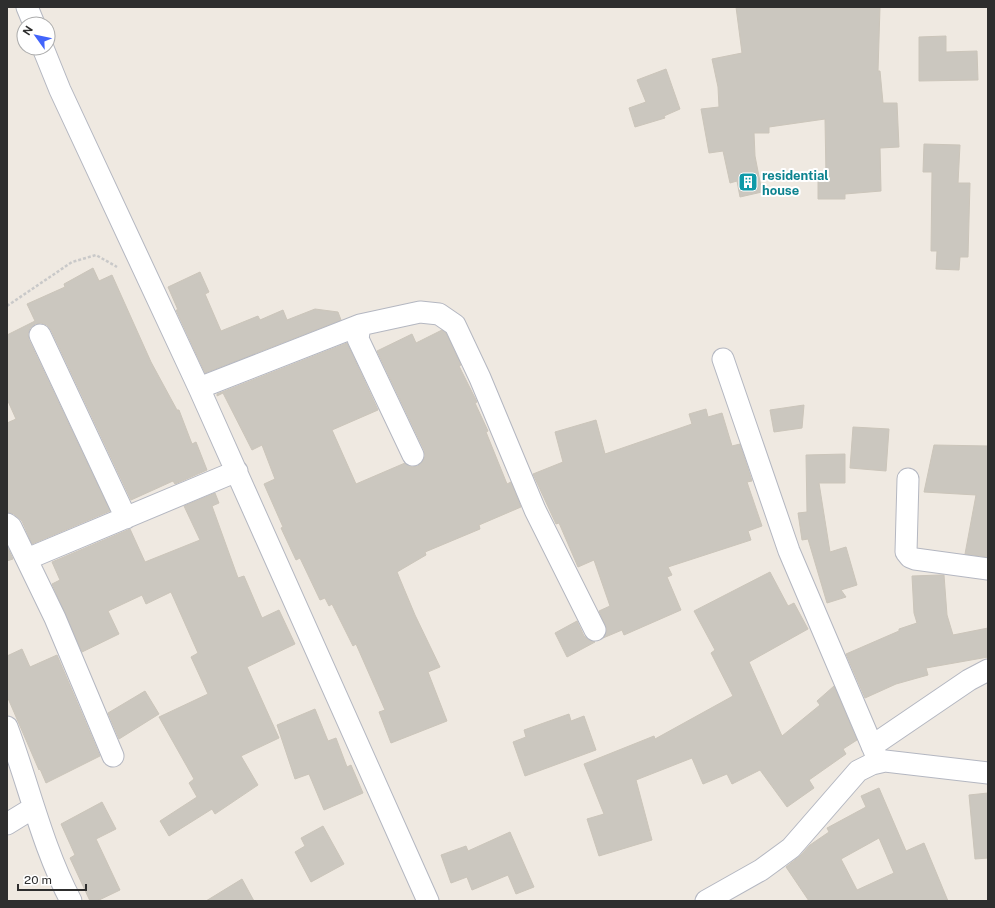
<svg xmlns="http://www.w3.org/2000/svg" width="995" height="908" viewBox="0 0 995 908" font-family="'Public Sans',sans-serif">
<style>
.building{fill:#cbc7bf;stroke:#cbc5ba;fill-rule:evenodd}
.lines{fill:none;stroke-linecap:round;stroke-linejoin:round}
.minor-casing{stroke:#b4b7c1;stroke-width:23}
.path{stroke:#c9c9c9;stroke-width:2.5;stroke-dasharray:3 2;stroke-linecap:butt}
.minor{stroke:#fff;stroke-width:21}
.labels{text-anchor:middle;stroke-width:4;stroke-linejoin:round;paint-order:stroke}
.culture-label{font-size:13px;font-weight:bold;fill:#0d838f;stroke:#fff;text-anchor:start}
</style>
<rect width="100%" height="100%" fill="#efe9e1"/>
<!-- building -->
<path class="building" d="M736,7H880L878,71H880L883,103H897L899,147L880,148L881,191L845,194V199H818V176H826L825,119L769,127V133H754L755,156L762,192L740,197L737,181L730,183L723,151L709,153L701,109L719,107L718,87L712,59L742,53Z
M946,36V52L977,51L978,80L919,81V37Z
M666,69L680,109L664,116L665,118L635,127L629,108L646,102L637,80Z
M924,144L960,145L958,183H970L968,257H960L959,270L936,269L937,251H931L932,172H923Z
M93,268L99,281L112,275L151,362L177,410H179L192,444L196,442L207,470L175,484L173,481L131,500L51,330L47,325L41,323L35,324L30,328L28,334L29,340L110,511L32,544L22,521L14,514L7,512V423L16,419L7,399V335L35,321L27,304L65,287L64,284Z
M200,272L209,292L205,294L221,331L258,316L260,320L283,310L287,320L315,309L338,312L341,320L205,373L176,310H178L168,287Z
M442,330L446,333L461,365L459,366L477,402L475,403L488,431L486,432L507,484L511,482L521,507L479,525L480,529L425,552L426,555L397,572L415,615L440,667L428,672L447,721L391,743L379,712L385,710L356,644L353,646L332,604L329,606L325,598L320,600L300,558L296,560L281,528L283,527L264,484L275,479L262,445L252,450L223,393L217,396V394L347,343L378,410L332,430L356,484L405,463L412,467L418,466L423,461L425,456L424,450L377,351L412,334L416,343Z
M804,405L802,428L774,432L770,410Z
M706,409L708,417L722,413L732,446L740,444L752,481L747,482L762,526L748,531L751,540L668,567L672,575L667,577L681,610L624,635L622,630L603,638L607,630L599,611L610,606L594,560L578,567L559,523L556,524L533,474L563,462L555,432L596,420L605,454L692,424L689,414Z
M853,427L889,429L886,471L850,468Z
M934,445L988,446V557L965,554L976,495L924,492Z
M845,454V483H819L830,552L846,547L857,585L841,590L846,597L827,603L808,539L802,540L798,513L807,512L806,455Z
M215,493L219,503L212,506L238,578L244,576L262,618L279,610L295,644L247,667L279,738L241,756L258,785L215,814L212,809L169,836L160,821L197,797L189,783L194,779L159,717L208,694L191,657L198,653L171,592L146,604L142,595L108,611L119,634L82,652L52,584L60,580L52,562L130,529L145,562L200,540L184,506Z
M7,546L13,559L7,561Z
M770,572L788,606L794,603L808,629L749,662L782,736L820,705L817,701L834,686L857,740L843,749L846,754L809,780L814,788L787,807L760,770L732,784L727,774L703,784L692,758L636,780L652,840L599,856L587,819L604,814L584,764L654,736L655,739L733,696L711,653L715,650L694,611Z
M940,575H944L947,615L953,635L988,628V657L926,668L928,675L896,684L865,698L846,654L899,631V629L917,623L914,613L912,576Z
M577,621L584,636L589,640L595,642L567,657L555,633Z
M22,649L30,667L57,655L100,756L46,783L40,769L39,770L7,696V656Z
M145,691L159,714L119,739L108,713Z
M315,709L328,741L336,738L347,767L351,765L363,793L324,810L309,774L295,779L277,725Z
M569,714L571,721L584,716L596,750L525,776L513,742L526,737L524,730Z
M879,788L906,851L924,843L948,901H809L786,867L800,856L810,845L829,832L827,828L866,807L861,796ZM879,838L894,873L857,890L841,859Z
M988,793V858L975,859L969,795Z
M102,802L116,829L96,839L120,890L97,901H90L70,858L75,855L61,824Z
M323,826L344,864L311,882L295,852L305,846L301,838Z
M510,832L534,887L516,894L508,875L472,890L467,877L451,883L441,855L466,846L468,851Z
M242,879L254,901H206Z"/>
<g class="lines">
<defs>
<path id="minor" d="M27,7L34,24
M43,48L60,90L199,388L428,901
M360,325L358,339L413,455
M40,335L126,518
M723,359L789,551L879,762
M199,388L360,325L420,312L439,314L455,325L480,378L535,510L595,630
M908,479L906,552L910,557L915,559L988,569
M7,524L11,527L55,618L113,756
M27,559L237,471
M7,727C29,785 42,846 71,901
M872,746L969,680L988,670
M7,824L33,808
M706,901L761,870L791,848L858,771L872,764L885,761L988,773"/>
</defs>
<!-- minor casing -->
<use href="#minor" class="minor-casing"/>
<!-- path -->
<path class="path" d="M7,306L72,262L96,255L117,267"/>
<!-- minor -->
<use href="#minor" class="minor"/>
</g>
<!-- icons -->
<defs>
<symbol id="building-square" viewBox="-11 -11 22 22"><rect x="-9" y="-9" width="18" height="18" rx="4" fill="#0f9aa8" stroke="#fff"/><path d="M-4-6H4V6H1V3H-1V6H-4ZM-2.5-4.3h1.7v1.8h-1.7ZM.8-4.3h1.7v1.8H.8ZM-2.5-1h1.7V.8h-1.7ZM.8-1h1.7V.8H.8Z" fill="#fff"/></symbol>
</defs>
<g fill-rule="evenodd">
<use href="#building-square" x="737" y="171" width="22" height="22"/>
</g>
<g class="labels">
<!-- culture labels -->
<g class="culture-label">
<text x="762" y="180">residential<tspan x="762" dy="15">house</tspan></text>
</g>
</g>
<!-- border -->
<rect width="995" height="908" fill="none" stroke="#2e2e2e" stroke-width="16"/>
<!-- north arrow -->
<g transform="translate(36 36) rotate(303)"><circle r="19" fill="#ffffff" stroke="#ababab"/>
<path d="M0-3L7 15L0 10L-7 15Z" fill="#4264fb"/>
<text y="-6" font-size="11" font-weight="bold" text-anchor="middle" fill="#2e2e2e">N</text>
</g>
<!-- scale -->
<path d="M18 884v6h68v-6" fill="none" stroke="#2e2e2e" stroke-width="2"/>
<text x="24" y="884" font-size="12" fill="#2e2e2e" stroke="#ffffff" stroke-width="3" paint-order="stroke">20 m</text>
</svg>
